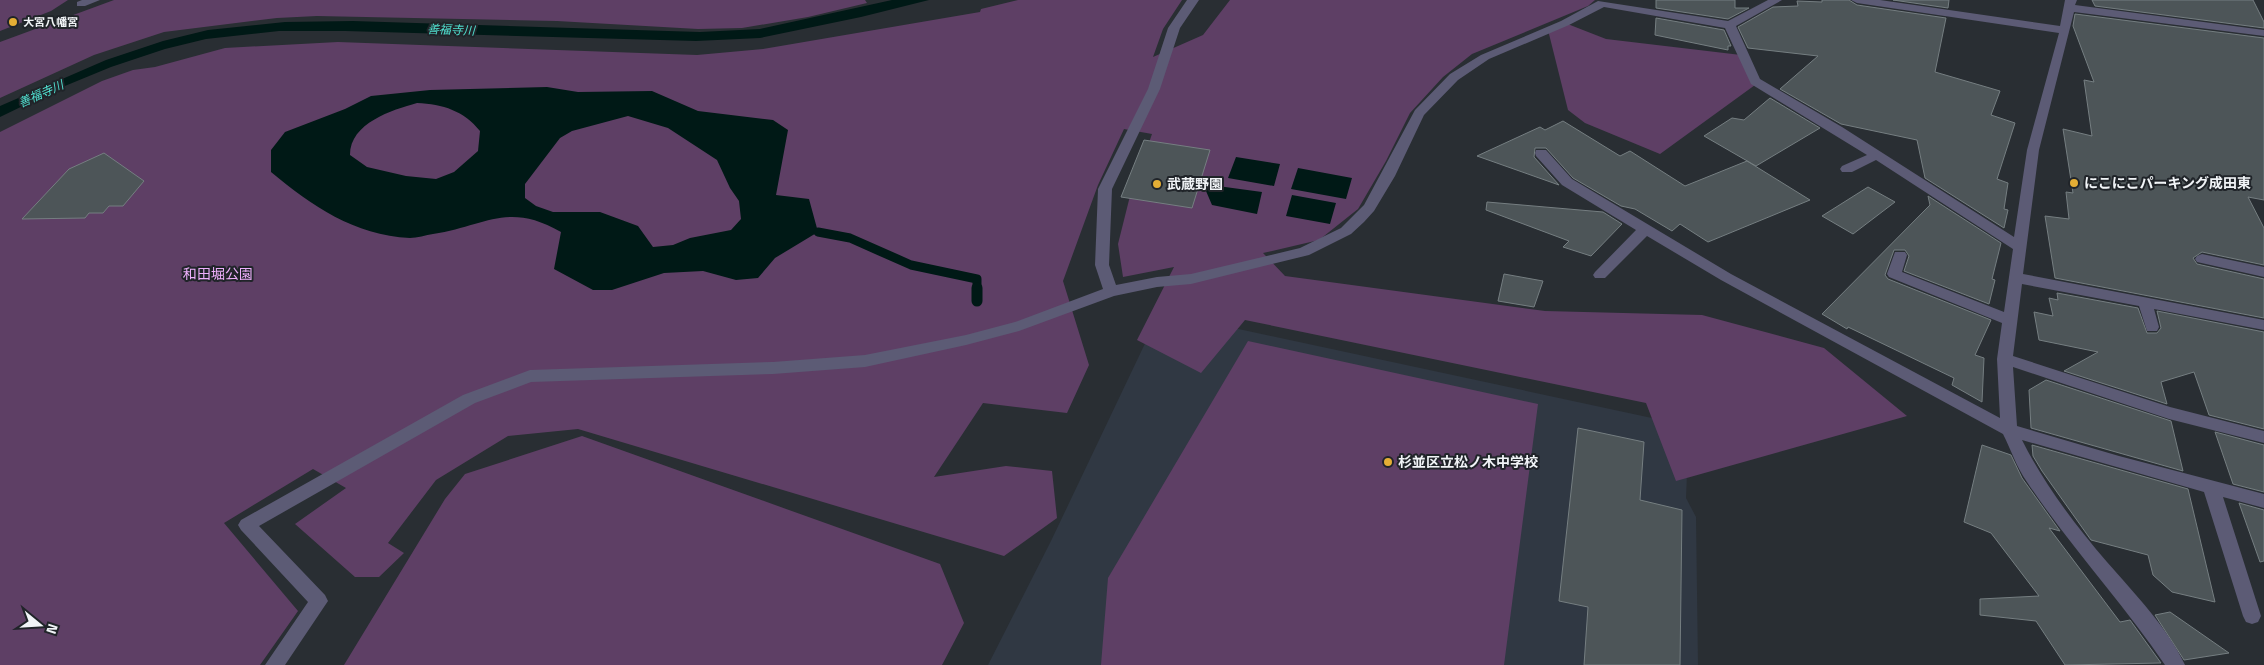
<svg xmlns="http://www.w3.org/2000/svg" width="2264" height="665" viewBox="0 0 2264 665" font-family="'Titillium Web','Noto Sans JP',sans-serif">
<style>
.built{fill:#303843}
.green{fill:#5e3f65}
.water{fill:#001916;fill-rule:evenodd}
.lines{fill:none;stroke-linecap:round;stroke-linejoin:round}
.stream-far1{stroke:#001916;stroke-width:9}
.stream{stroke:#001916;stroke-width:11}
.building{fill:#4d5558;stroke:#757e81}
.minor{fill:#5c5b75;fill-rule:evenodd}
.poi-dot{fill:#e4ae35;stroke:#202429;stroke-width:2}
.labels{text-anchor:middle;stroke-width:4;stroke-linejoin:round;paint-order:stroke}
.far-poi-label{font-size:11px;font-weight:bold;fill:#f1f4f7;stroke:#202429;text-anchor:start}
.far-water-label{font-size:12px;font-style:italic;fill:#50dfcf;stroke:#202429}
.poi-label{font-size:14px;font-weight:bold;fill:#f1f4f7;stroke:#202429;text-anchor:start}
.park-label{font-size:14px;fill:#edaffb;stroke:#202429}
</style>
<rect width="100%" height="100%" fill="#292e33"/>
<!-- built -->
<path class="built" d="M1160,312L1689,426L1686,498L1696,517L1698,665H988L1051,541Z"/>
<!-- green -->
<path class="green" d="M0,0H68L51,11L0,31Z
M114,0H865L867,3L808,17L742,28L698,29L557,21L317,16L277,18L164,32L94,55L0,98V42Z
M1018,0H1182L1163,29L1153,57L1203,35L1230,0H1595L1588,6L1472,54L1443,77L1410,113L1386,161L1358,209L1319,240L1263,253L1285,276L1545,311L1702,315L1824,348L1907,416L1676,481L1646,403L1245,320L1201,373L1137,340L1174,267L1123,277L1118,244L1129,200L1152,134L1124,129L1098,185L1063,281L1089,365L1067,413L983,403L934,477L1006,466L1052,471L1057,518L1004,556L578,429L508,436L436,480L388,543L404,553L379,577H355L295,524L346,488L313,469L224,523L298,611L260,665H0V132L102,81L133,70L155,67L225,48L338,42L697,55L763,49L980,12L981,9Z
M1565,23L1606,39L1741,55L1755,85L1660,154L1585,123L1568,110L1548,30Z
M1248,341L1538,404L1504,665H1101L1108,578Z
M582,436L940,564L964,623L942,665H344L445,499L465,474Z"/>
<!-- water -->
<path class="water" d="M892,0H929L861,17L760,38L696,41L345,31H279L206,39L165,49L111,67L60,88L0,117V106L106,60L163,41L208,30L285,22L353,21L700,32L760,29Z
M547,87L578,92L652,91L698,111L773,120L788,130L776,195L809,199L818,232L775,258L758,278L736,280L703,271L664,273L612,290H593L554,269L561,232C508,201 485,226 433,234C426,235 417,238 410,238C354,235 312,206 271,172V150L285,132L345,109L371,96L430,90ZM417,103C443,104 464,111 480,131L478,151L454,172L436,179L406,176L367,167L350,155C350,123 392,110 417,103ZM628,116L668,128L717,160L730,188L739,201L741,219L731,230L690,238L673,245L653,247L638,226L600,212H553L536,206L525,198V184L560,138L572,131Z
M1236,157L1280,164L1274,186L1228,178Z
M1298,168L1352,178L1346,199L1291,189Z
M1203,184L1262,192L1257,214L1212,205Z
M1292,195L1336,203L1330,224L1286,216Z"/>
<g class="lines">
<!-- stream-far1 -->
<path class="stream-far1" d="M818,232L850,238L911,265L977,279V289"/>
<!-- stream -->
<path class="stream" d="M977,288V301"/>
</g>
<!-- building -->
<path class="building" d="M1656,0H1735V8H1749L1728,19L1656,8Z
M1822,0H1849L1857,5L1946,18L1935,72L2000,91L1991,115L2015,123L1997,179L2008,183L2004,209L2008,210L2004,228L1925,178L1917,140L1841,124L1780,89L1818,56L1748,48L1738,27L1773,7L1798,6L1797,1L1822,2Z
M1893,0H1949L1948,8Z
M2092,0H2253L2264,22V28L2095,6Z
M2075,14L2264,38V200L2248,197L2264,228V265L2202,252L2193,258L2197,264L2264,279V318L2055,278L2045,216L2069,219L2066,192L2073,193L2063,129L2092,136L2084,80L2094,82L2073,26Z
M1656,18L1724,30L1731,46H1728V50L1655,35Z
M1770,98L1820,128L1756,166L1704,136L1732,118L1744,120Z
M1563,121L1620,156L1630,151L1685,186L1747,161L1810,200L1708,242L1680,224L1672,231L1635,209L1621,206L1573,178L1546,148H1535L1534,157L1559,185L1477,156L1540,127L1545,130Z
M1144,140L1210,150L1192,208L1121,197Z
M104,153L144,181L123,206H109L103,213H89L85,218L22,219L69,169Z
M1868,187L1895,202L1853,234L1822,216Z
M1928,196L2001,243L1992,279L1995,280L1989,304L1904,271L1909,256L1905,250H1894L1885,275L1888,279L1991,320L1975,355L1984,358L1982,402L1952,385L1954,378L1848,327L1847,329L1822,314L1930,205Z
M1487,202L1603,212L1622,224L1591,256L1563,247L1569,241L1486,210Z
M1504,274L1543,281L1534,307L1498,301Z
M2057,293L2138,308L2147,333H2157L2161,328L2157,311L2264,332V429L2209,415L2194,372L2161,382L2167,404L2064,371L2098,352L2039,340L2034,312L2053,316L2049,298L2058,300Z
M2046,380L2171,421L2183,471L2031,428L2029,390Z
M1578,428L1644,442L1640,500L1682,510L1680,665H1584L1588,607L1559,601Z
M2215,432L2264,445V492L2233,484Z
M1982,445L2011,455L2022,478L2060,531L2049,528L2120,622L2130,620L2161,663L2065,665L2036,621L1980,615V599L2039,596L1991,533L1964,522Z
M2032,445L2188,489L2215,602L2172,592L2153,575L2148,555L2091,540L2042,471L2033,456Z
M2239,503L2264,510V561L2260,562Z
M2170,612L2229,653L2184,660L2155,615Z"/>
<g class="lines">
<!-- minor -->
<path class="minor" d="M82,0H100L85,6H77V2Z
M1187,0H1199L1180,28L1160,89L1112,189L1109,265L1116,285L1157,277L1191,274L1300,248L1341,228L1364,205L1415,110L1450,74L1481,55L1561,21L1598,1L1728,21L1768,0H1782L1736,26L1760,79L1842,127L2014,237L2027,150L2059,33L1857,3L1851,0H1880L2060,26L2065,0H2077L2075,5L2264,30V36L2074,12L2039,150L2023,274L2264,320V330L2154,309L2159,327L2157,331H2147L2139,306L2022,284L2013,356L2170,407L2264,431V443L2169,419L2013,367L2017,426L2119,456L2264,494V508L2223,497L2261,616L2258,622L2252,624L2246,622L2243,616L2204,492L2022,440C2044,484 2075,525 2107,562C2134,593 2168,628 2185,665H2165C2122,602 2070,546 2027,482C2017,468 2011,450 2003,434L1721,280L1647,236L1605,278H1595L1593,275L1595,272L1636,230L1562,185L1536,156L1535,153L1536,150H1546L1572,179L1731,274L2000,418L1997,359L2002,323L1889,277L1887,274L1895,252H1905L1907,255L1902,272L2004,312L2013,249L1876,160L1852,172H1842L1840,169L1842,166L1867,155L1751,84L1725,28L1604,7L1569,25L1489,59L1458,80L1424,115L1395,176L1374,211L1364,222L1351,234L1309,255L1191,284L1157,287L1114,296L1019,331L966,345L865,367L773,374L531,382L475,403L259,526L325,595L328,601L285,665H265L308,602L241,530L238,525L241,520L463,395L530,370L773,362L865,355L966,335L1015,322L1103,289L1095,265L1098,189L1148,89L1168,28Z
M2202,254L2264,267V277L2197,262L2195,259L2197,256Z"/>
</g>
<!-- markers -->
<g class="poi-dot">
<circle cx="13" cy="22" r="5"/>
<circle cx="2074" cy="183" r="5"/>
<circle cx="1157" cy="184" r="5"/>
<circle cx="1388" cy="462" r="5"/>
</g>
<g class="labels">
<!-- far-poi labels -->
<g class="far-poi-label">
<text x="23" y="26">大宮八幡宮</text>
</g>
<!-- far-water labels -->
<g class="far-water-label">
<text transform="translate(451 30) rotate(2)" y="4">善福寺川</text>
<text transform="translate(41 94) rotate(-24)" y="4">善福寺川</text>
</g>
<!-- poi labels -->
<g class="poi-label">
<text x="2084" y="188">にこにこパーキング成田東</text>
<text x="1167" y="189">武蔵野園</text>
<text x="1398" y="467">杉並区立松ノ木中学校</text>
</g>
<!-- park labels -->
<g class="park-label">
<text x="218" y="279">和田堀公園</text>
</g>
</g>
<!-- north arrow -->
<g transform="translate(40 625) rotate(108)" stroke="#202429" stroke-width="4" paint-order="stroke">
<path d="M0-4L9 19L0 12L-9 19Z" fill="#f1f4f7"/>
<text y="-8" font-size="14" font-weight="bold" text-anchor="middle" fill="#f1f4f7">N</text>
</g>
</svg>
